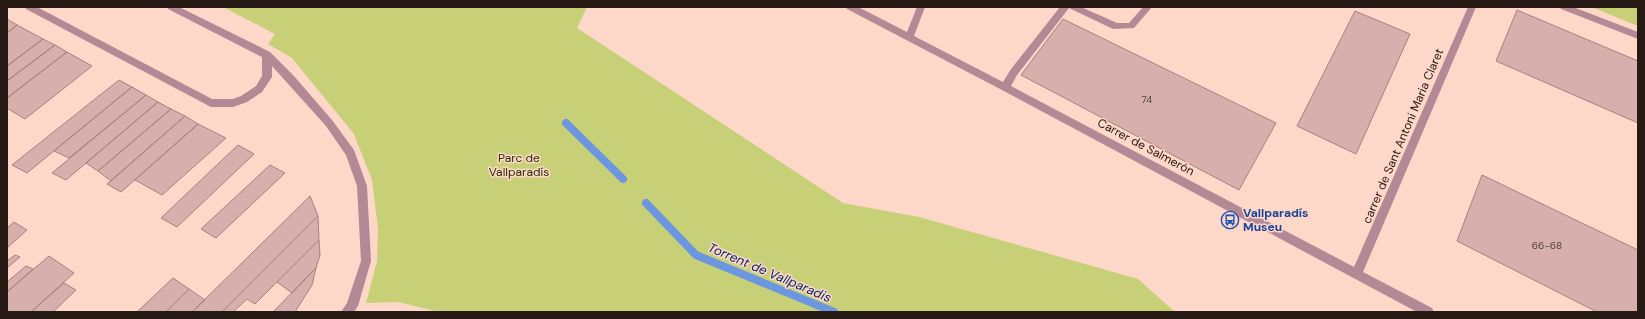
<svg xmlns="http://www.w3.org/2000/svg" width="1645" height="319" viewBox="0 0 1645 319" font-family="'DM Sans',sans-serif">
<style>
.green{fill:#c7d076}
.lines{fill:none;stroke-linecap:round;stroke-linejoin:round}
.stream{stroke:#6d96e1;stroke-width:8}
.building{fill:#d7afac;stroke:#a7817e}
.minor{fill:#b38995;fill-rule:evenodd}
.labels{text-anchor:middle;stroke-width:3;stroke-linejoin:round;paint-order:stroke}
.number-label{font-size:10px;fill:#533e3a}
.street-label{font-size:12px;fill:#271914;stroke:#fdd7c7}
.park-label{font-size:12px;fill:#292c02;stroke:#fdd7c7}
.transit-label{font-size:12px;font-weight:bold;fill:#164399;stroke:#fdd7c7;text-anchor:start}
.water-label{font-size:13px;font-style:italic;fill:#062869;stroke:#fdd7c7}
</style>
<rect width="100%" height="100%" fill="#fdd7c7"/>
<!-- green -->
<path class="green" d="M223,7H587L577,28L843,203L919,217L1138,279L1175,312H439L398,302L366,303L377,261L378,228L372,180L354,134L292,58L268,44L275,34Z
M1591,7H1638V26Z"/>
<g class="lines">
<!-- stream -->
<path class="stream" d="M566,123L623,179
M646,203L696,255L834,312"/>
</g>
<!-- building -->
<path class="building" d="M1517,10L1638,61V123L1496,61Z
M1355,11L1410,34L1356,154L1297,126Z
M7,19L17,25L7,33Z
M1063,19L1276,123L1239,190L1021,75Z
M17,25L43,39L7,66V33Z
M43,39L55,45L7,81V66Z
M55,45L67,52L7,98V81Z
M67,52L92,66L25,119L7,108V98Z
M119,80L132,87L27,173L12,165Z
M132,87L146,95L69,158L54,151Z
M146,95L158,102L66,180L52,173Z
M158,102L171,109L98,171L86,163Z
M171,109L185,116L111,181L98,171Z
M185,116L198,124L121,192L107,184Z
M198,124L226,138L162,195L135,180Z
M238,145L254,154L177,227L161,218Z
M270,165L285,173L216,238L201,229Z
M1482,175L1638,250V312H1597L1457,241Z
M310,196L318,216L222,312H192Z
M318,216L319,240L255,304L247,299L233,312H222Z
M14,222L27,230L7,248V228Z
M319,240L320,255L316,268L292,293L277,282Z
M15,255L20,257L7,268V261Z
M49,256L74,273L31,312H7V292Z
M26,266L33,269L7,292V282Z
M316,268L312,285L295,312H273Z
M173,278L189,289L166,312H137Z
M64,283L76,290L53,312H31Z
M189,289L205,300L192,312H166Z"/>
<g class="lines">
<!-- minor -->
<path class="minor" d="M25,7H37L212,99H233L241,96L256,86L262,76V57L168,9L167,7H179L270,52L294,76L332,120L354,150L367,186L371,261L358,306L354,312H341L347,303L361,261L357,186L346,155L326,126L272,66V77L262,92L247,102L233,107H211L26,9Z
M846,7H858L907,32L917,7H925L914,36L1003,82L1011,69L1060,7H1081L1117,23H1129L1143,7H1152L1134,28L1113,29L1069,8L1017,75L1011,86L1354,267L1468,7H1476L1363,272L1432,308L1434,312H1417L1002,90L847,9Z
M1560,7H1573L1638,32V39L1561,9Z"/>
</g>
<!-- icons -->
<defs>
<symbol id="bus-ring" viewBox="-11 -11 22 22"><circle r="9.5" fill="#fdd7c7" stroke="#1a4fb4" stroke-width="1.5"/><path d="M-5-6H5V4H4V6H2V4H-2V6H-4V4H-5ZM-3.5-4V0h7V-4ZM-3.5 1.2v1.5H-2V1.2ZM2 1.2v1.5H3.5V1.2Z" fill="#1a4fb4"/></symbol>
</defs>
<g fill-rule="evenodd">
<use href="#bus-ring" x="1220" y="210" width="20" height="20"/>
</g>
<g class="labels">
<!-- number labels -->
<g class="number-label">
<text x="1147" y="103">74</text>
<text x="1547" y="249">66-68</text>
</g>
<!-- street labels -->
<g class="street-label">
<text transform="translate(1403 136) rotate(-67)" y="4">carrer de Sant Antoni Maria Claret</text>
<text transform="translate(1146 147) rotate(28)" y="4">Carrer de Salmerón</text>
</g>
<!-- park labels -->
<g class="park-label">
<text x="519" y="162">Parc de<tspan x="519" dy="14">Vallparadís</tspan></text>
</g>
<!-- transit labels -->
<g class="transit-label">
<text x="1243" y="217">Vallparadís<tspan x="1243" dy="14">Museu</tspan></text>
</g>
<!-- water labels -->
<g class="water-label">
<text transform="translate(770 272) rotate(23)" y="5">Torrent de Vallparadis</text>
</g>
</g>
<!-- border -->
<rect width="1645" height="319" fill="none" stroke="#271914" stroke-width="16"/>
</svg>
